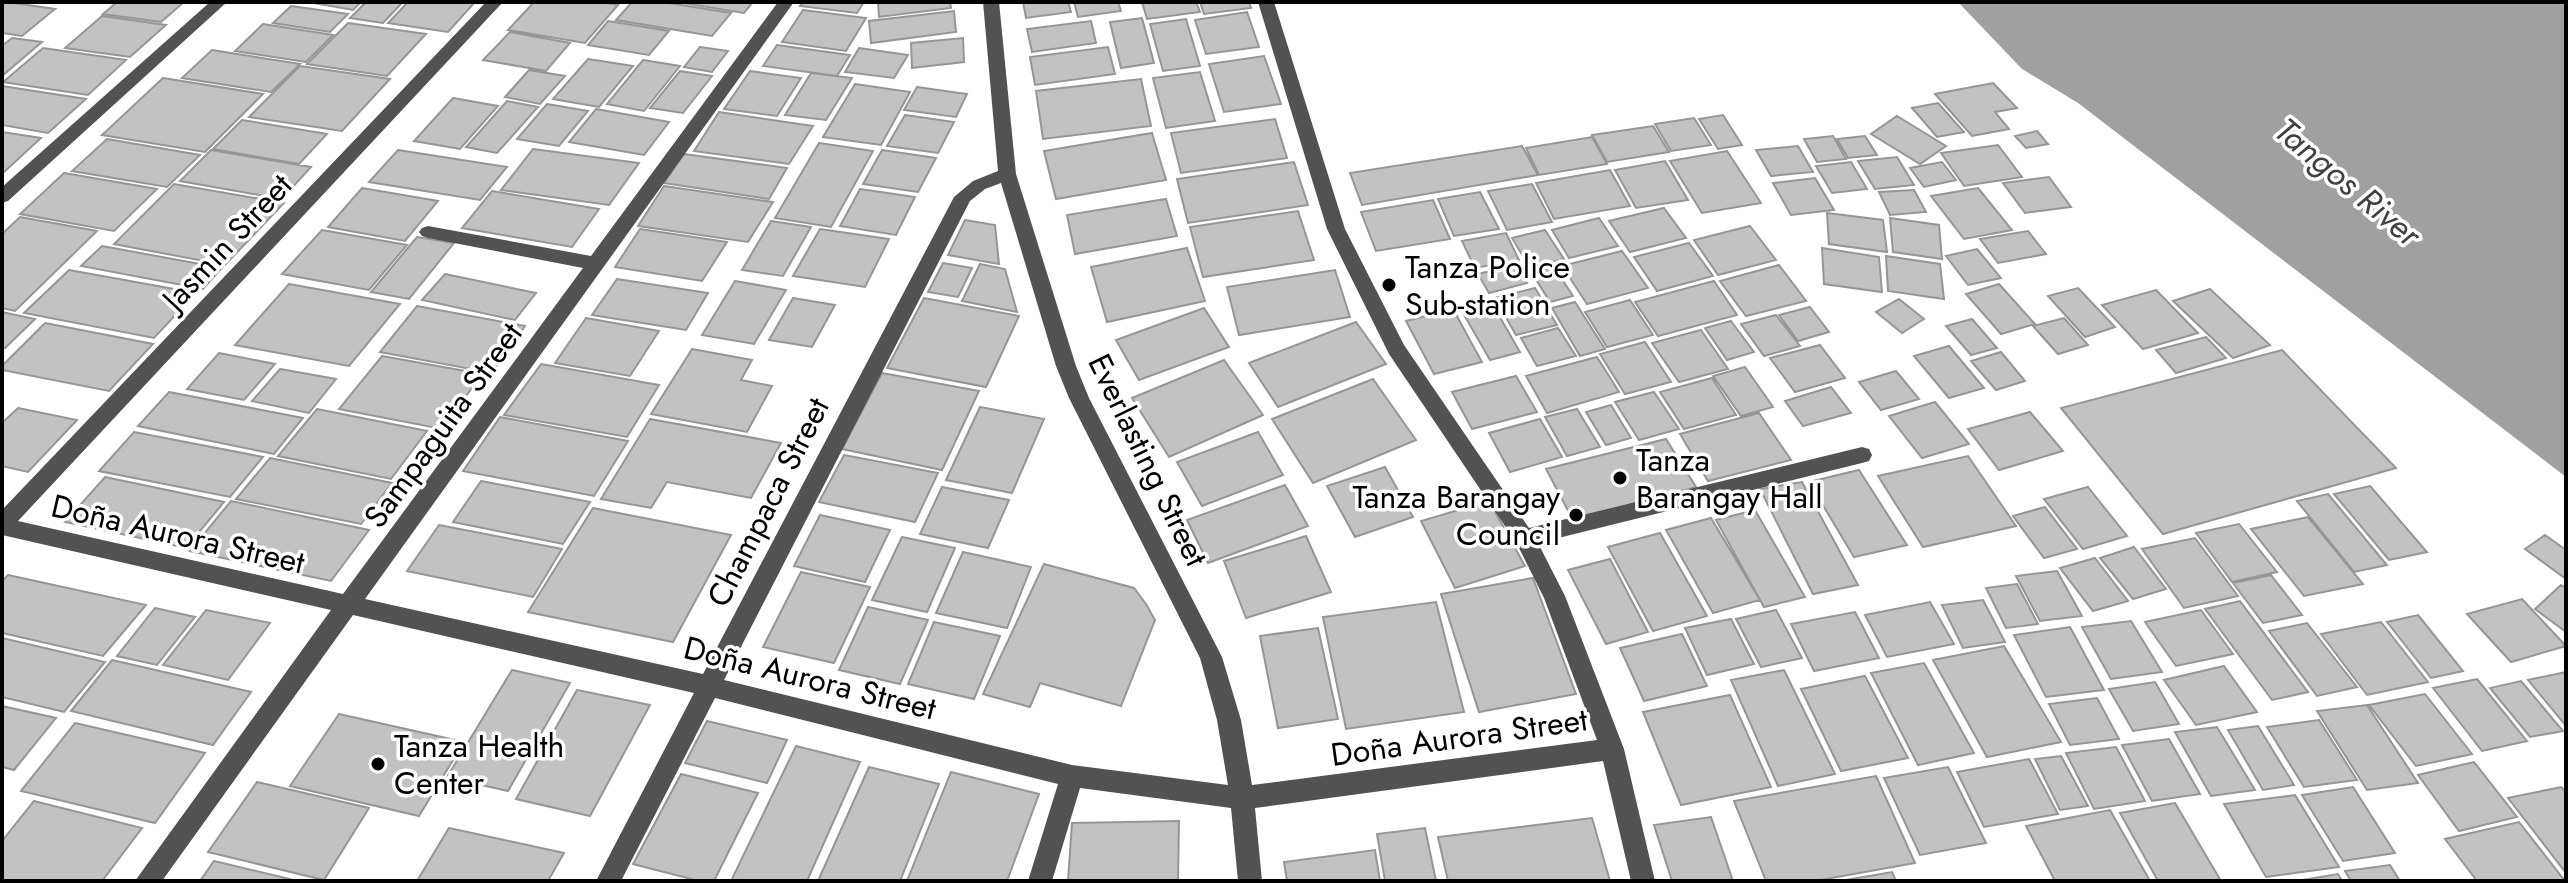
<svg xmlns="http://www.w3.org/2000/svg" width="2568" height="883" viewBox="0 0 2568 883" font-family="Jost,sans-serif">
<style>
.water{fill:#a0a0a0}
.building{fill:#c2c2c2;stroke:#969696;stroke-width:2}
.lines{fill:none;stroke-linecap:round;stroke-linejoin:round}
.minor{fill:#525252;fill-rule:evenodd}
.poi-dot{fill:#000;stroke:#fff;stroke-width:3}
.labels{text-anchor:middle;stroke-width:7;stroke-linejoin:round;paint-order:stroke}
.street-label{font-size:32px;fill:#000;stroke:#fff}
.poi-label{font-size:32px;fill:#000;stroke:#fff;text-anchor:start}
.water-label{font-size:34px;font-style:italic;fill:#414141;stroke:#fff}
</style>
<rect width="100%" height="100%" fill="#fff"/>
<!-- water -->
<path class="water" d="M1958,2H2566V477L2078,103L2022,69Z"/>
<!-- building -->
<path class="building" d="M2,2H7L55,9L22,36L2,33Z
M117,2H184L161,22L103,14Z
M308,2H361L353,10Z
M366,2H403L383,23L350,18Z
M408,2H475L448,32L388,23Z
M534,2H600L618,5L585,43L508,30Z
M632,2H662L731,13L712,36L616,20Z
M677,2H753L744,13Z
M803,2H864L857,13L800,6Z
M878,2H950L951,8L879,17Z
M1023,2H1068L1071,12L1026,18Z
M1074,2H1118L1121,11L1078,17Z
M1142,2H1196L1200,12L1147,19Z
M1200,2H1249L1251,8L1204,14Z
M291,6L348,14L330,32L273,23Z
M803,10L866,18L846,51L782,42Z
M954,11L956,32L871,43L869,21Z
M1247,12L1259,47L1206,54L1195,20Z
M102,16L166,25L130,57L65,48Z
M1142,18L1154,63L1121,68L1110,22Z
M1186,19L1200,66L1163,71L1150,24Z
M608,21L669,31L649,55L588,45Z
M1091,21L1096,43L1032,52L1027,29Z
M348,23L426,34L387,76L307,64Z
M263,24L333,35L306,62L235,51Z
M510,32L570,43L546,71L483,60Z
M12,38L42,42L2,76V46Z
M963,38L964,62L912,68L911,43Z
M777,45L850,55L837,76L763,66Z
M700,47L728,51L712,72L684,67Z
M1108,47L1115,74L1035,85L1030,57Z
M43,48L126,60L88,95L3,82Z
M859,48L908,55L894,78L845,72Z
M212,50L300,64L271,92L182,78Z
M1264,56L1281,104L1224,112L1209,64Z
M588,59L633,66L599,107L553,99Z
M643,60L680,66L644,111L607,104Z
M300,66L390,79L342,131L249,117Z
M529,70L565,76L540,104L505,97Z
M680,71L712,76L683,113L650,108Z
M750,71L801,78L777,116L724,109Z
M1200,72L1215,121L1166,128L1153,78Z
M811,73L852,78L826,120L785,115Z
M163,78L263,94L205,152L102,135Z
M1141,79L1151,126L1043,139L1036,91Z
M1993,83L2017,108L1995,112L2009,129L1972,136L1935,94Z
M855,84L910,92L881,145L823,137Z
M2,86L86,99L48,133L2,125Z
M917,87L967,94L956,117L904,110Z
M453,98L498,106L460,149L414,141Z
M507,101L538,107L497,153L466,147Z
M1938,103L1964,132L1937,137L1912,108Z
M547,104L588,111L559,146L517,139Z
M596,109L669,122L644,155L569,142Z
M719,112L813,126L789,164L694,151Z
M905,115L954,122L938,153L887,146Z
M1723,115L1742,145L1718,149L1699,119Z
M1897,116L1946,146L1920,164L1871,134Z
M1694,118L1711,145L1671,151L1655,124Z
M1275,119L1287,158L1181,173L1171,133Z
M242,120L327,134L299,164L213,149Z
M1653,126L1669,152L1607,162L1592,135Z
M2037,131L2048,144L2026,148L2015,136Z
M2,132L41,138L4,172H2Z
M1152,133L1166,180L1056,199L1044,151Z
M1833,136L1846,159L1817,162L1804,139Z
M1865,136L1877,155L1848,158L1837,139Z
M1592,137L1607,164L1539,175L1526,148Z
M107,139L200,155L167,187L72,171Z
M819,143L873,151L831,227L775,218Z
M1998,145L2022,177L1964,186L1941,153Z
M1522,146L1538,175L1362,205L1350,173Z
M1798,146L1813,172L1771,176L1756,150Z
M533,149L639,163L609,205L501,190Z
M211,150L311,167L282,199L180,181Z
M398,150L507,167L480,200L369,182Z
M882,150L936,158L918,192L863,184Z
M1727,151L1761,203L1702,213L1670,161Z
M684,154L787,168L769,199L664,183Z
M1897,157L1914,185L1875,189L1858,161Z
M1665,161L1688,200L1636,208L1615,170Z
M1294,162L1308,205L1188,223L1177,179Z
M1851,162L1867,189L1832,193L1816,166Z
M1942,162L1956,180L1924,187L1910,168Z
M1610,170L1630,206L1554,219L1536,183Z
M64,173L157,189L114,231L20,214Z
M2049,177L2071,207L2025,213L2003,183Z
M1815,178L1834,210L1791,215L1773,183Z
M174,184L284,203L225,265L114,244Z
M1532,184L1552,222L1507,230L1488,191Z
M664,186L773,202L748,242L638,226Z
M362,188L438,201L405,241L328,227Z
M1978,188L2012,230L1964,239L1931,196Z
M860,189L915,197L896,235L840,226Z
M1914,190L1926,212L1890,215L1879,192Z
M492,191L599,209L572,247L462,228Z
M1480,192L1499,229L1454,236L1438,199Z
M1166,199L1177,236L1075,254L1067,215Z
M1433,200L1450,239L1376,251L1361,212Z
M1664,208L1686,238L1630,252L1609,221Z
M1298,211L1314,260L1203,277L1190,227Z
M1827,213L1883,220L1887,252L1829,244Z
M20,217L97,231L15,311L2,308V234Z
M1599,218L1618,246L1569,258L1552,230Z
M1890,218L1939,225L1942,259L1893,252Z
M965,220L995,225L999,264L948,255Z
M771,221L811,227L783,276L742,270Z
M1750,226L1776,260L1718,275L1694,240Z
M640,229L727,242L702,281L615,267Z
M820,229L889,239L865,287L793,276Z
M322,230L407,245L369,290L282,274Z
M1545,230L1564,259L1530,268L1512,238Z
M2028,231L2046,254L1998,263L1980,239Z
M1506,233L1519,260L1475,268L1462,241Z
M417,237L454,243L409,299L371,292Z
M1689,243L1713,276L1657,291L1634,257Z
M102,246L222,268L203,289L81,266Z
M1187,248L1205,301L1107,322L1091,267Z
M1822,248L1879,257L1882,292L1824,284Z
M1977,249L2001,278L1968,285L1946,256Z
M1622,251L1648,288L1587,304L1562,266Z
M1886,256L1940,264L1944,299L1888,291Z
M943,263L972,268L958,297L928,292Z
M980,264L1005,269L1017,312L962,301Z
M1516,265L1527,283L1489,293L1478,274Z
M1779,265L1806,301L1746,316L1720,281Z
M1554,267L1573,296L1550,302L1532,273Z
M69,270L196,293L154,338L24,313Z
M1335,270L1350,317L1239,335L1227,287Z
M445,274L536,293L515,320L422,300Z
M617,279L708,293L686,330L592,315Z
M735,281L786,290L754,344L702,335Z
M1714,281L1737,315L1658,336L1635,302Z
M289,284L400,304L349,366L235,345Z
M1999,284L2035,324L2001,334L1966,294Z
M1535,288L1557,325L1516,335L1495,298Z
M2078,288L2115,327L2085,337L2048,296Z
M2210,289L2270,345L2233,358L2173,301Z
M2156,290L2198,333L2143,349L2102,305Z
M793,298L835,305L812,347L769,340Z
M924,298L1019,316L986,387L887,368Z
M1489,298L1520,352L1490,360L1459,306Z
M1899,299L1924,319L1902,333L1876,312Z
M1630,300L1653,335L1607,347L1585,312Z
M1575,302L1605,349L1580,356L1552,308Z
M417,306L525,326L492,373L380,352Z
M1810,307L1829,332L1798,341L1779,315Z
M1204,308L1229,347L1139,380L1116,340Z
M1453,309L1482,362L1434,374L1406,321Z
M2,312L35,319L5,348L2,347Z
M1776,315L1800,346L1764,356L1741,324Z
M586,318L659,331L630,376L555,363Z
M2064,318L2088,345L2058,354L2033,326Z
M1972,319L1997,348L1971,355L1946,326Z
M1731,321L1754,352L1727,360L1705,328Z
M1356,322L1386,364L1278,407L1249,363Z
M45,323L153,344L109,391L2,370V366Z
M1558,328L1576,356L1537,366L1521,338Z
M1701,330L1728,369L1679,382L1652,343Z
M2206,337L2226,358L2176,373L2156,350Z
M1645,342L1671,382L1625,394L1600,354Z
M1820,345L1845,378L1795,392L1770,358Z
M1949,346L1984,388L1949,398L1914,356Z
M692,349L752,360L741,380L772,386L747,432L651,414Z
M2282,350L2396,468L2163,534L2061,408Z
M2001,352L2025,381L1996,390L1971,361Z
M219,353L275,364L244,400L187,389Z
M382,356L482,374L442,429L339,409Z
M1597,357L1619,392L1547,413L1526,376Z
M1224,360L1263,415L1169,457L1132,398Z
M541,364L659,385L627,437L504,415Z
M1745,367L1773,407L1741,416L1713,376Z
M280,369L336,379L309,413L252,401Z
M1896,371L1919,399L1881,410L1859,382Z
M882,373L979,391L942,470L842,449Z
M1516,376L1537,412L1472,429L1452,392Z
M1712,378L1736,415L1684,429L1660,392Z
M1373,379L1416,440L1313,483L1272,419Z
M1831,387L1851,413L1803,426L1785,401Z
M169,392L303,418L274,454L138,426Z
M1654,392L1679,429L1639,440L1615,402Z
M1935,402L1969,444L1922,458L1889,416Z
M1611,405L1631,438L1606,445L1586,412Z
M980,407L1044,419L1012,493L946,480Z
M18,408L77,420L28,472L2,466V423Z
M317,409L427,431L391,479L278,456Z
M1577,409L1600,447L1567,456L1545,417Z
M2030,412L2063,451L1999,470L1968,429Z
M1759,413L1791,460L1708,481L1680,434Z
M500,417L628,441L594,496L463,471Z
M650,419L781,443L751,498L667,482L651,508L601,499Z
M1540,419L1562,457L1510,472L1489,433Z
M134,432L263,457L230,497L99,471Z
M1258,432L1283,475L1202,506L1177,462Z
M1666,439L1696,487L1573,520L1546,469Z
M844,455L938,473L915,522L819,502Z
M1968,456L2016,526L1923,547L1878,476Z
M270,458L392,483L361,524L236,499Z
M1385,467L1413,517L1355,537L1327,486Z
M1859,470L1907,545L1854,557L1809,482Z
M105,477L224,502L186,548L65,522Z
M481,481L590,502L563,544L453,522Z
M1802,482L1858,585L1813,594L1760,489Z
M1285,485L1308,526L1208,563L1187,520Z
M2370,486L2427,552L2389,560L2334,494Z
M942,487L1009,500L988,548L920,534Z
M2088,487L2127,536L2083,549L2044,499Z
M2328,494L2387,565L2354,572L2297,501Z
M231,501L369,530L331,581L190,551Z
M1489,501L1525,566L1455,588L1421,521Z
M2045,507L2077,549L2044,558L2013,516Z
M593,508L731,535L673,642L528,612Z
M1755,510L1805,597L1764,607L1716,520Z
M820,515L890,530L865,582L794,566Z
M2308,517L2363,584L2304,596L2251,529Z
M1711,518L1760,600L1713,613L1666,530Z
M2239,524L2277,572L2232,582L2196,533Z
M439,525L562,549L533,597L407,571Z
M1660,533L1707,616L1653,631L1608,547Z
M2545,535L2566,550V579L2525,549Z
M1306,536L1331,592L1246,618L1224,561Z
M902,537L955,548L927,612L872,600Z
M2195,538L2238,596L2184,608L2142,549Z
M2134,547L2166,589L2133,599L2100,558Z
M963,552L1031,567L1007,628L936,613Z
M2095,558L2128,601L2093,611L2060,568Z
M1610,559L1648,632L1606,644L1568,570Z
M1044,564L1134,588L1146,604L1155,620L1121,706L1040,683L1030,707L983,694Z
M2057,571L2082,616L2040,621L2016,576Z
M801,572L870,587L834,663L763,647Z
M8,575L146,605L103,656L2,633V581Z
M2271,575L2302,615L2263,623L2233,583Z
M1533,578L1576,694L1479,712L1441,594Z
M2017,584L2038,624L2006,628L1986,588Z
M2561,585L2566,588V632L2535,609Z
M2522,599L2566,646L2511,662L2467,614Z
M1983,600L2005,642L1963,648L1942,605Z
M2240,601L2308,692L2272,700L2205,609Z
M1436,602L1464,712L1346,729L1323,617Z
M1930,602L1954,644L1887,657L1865,615Z
M868,607L928,620L900,684L839,670Z
M155,608L195,617L157,665L117,656Z
M206,610L270,623L228,680L163,665Z
M1776,610L1802,658L1761,667L1736,619Z
M2201,610L2233,654L2176,666L2145,622Z
M1855,612L1879,658L1814,671L1791,624Z
M2418,615L2463,671L2431,678L2387,622Z
M1731,619L1754,664L1707,675L1685,628Z
M2131,621L2162,672L2111,679L2082,627Z
M934,622L1000,636L974,699L908,684Z
M2381,622L2428,682L2367,695L2321,634Z
M2307,623L2357,687L2317,696L2269,631Z
M2070,627L2104,690L2046,697L2014,635Z
M1318,628L1338,719L1278,728L1260,636Z
M1682,634L1707,686L1644,701L1620,648Z
M2,638L105,662L64,712L2,697Z
M2004,646L2061,742L1987,757L1933,660Z
M112,660L251,692L213,745L71,711Z
M1924,663L1974,753L1918,765L1871,673Z
M2224,666L2257,712L2196,725L2164,680Z
M512,670L570,683L508,791L447,777Z
M1784,670L1835,774L1778,786L1731,680Z
M2566,672V726L2528,680Z
M1865,676L1908,758L1841,771L1801,689Z
M2477,679L2527,741L2482,751L2433,688Z
M2521,681L2563,731L2530,737L2490,688Z
M2155,682L2179,724L2133,731L2109,689Z
M577,690L650,705L590,816L516,799Z
M2425,694L2472,754L2416,766L2369,705Z
M1730,695L1771,787L1681,805L1643,712Z
M2097,698L2119,739L2070,745L2049,704Z
M2367,705L2418,783L2367,790L2317,711Z
M2,706L56,718L14,770L2,767Z
M339,714L464,742L419,816L290,786Z
M2319,720L2357,780L2304,787L2267,727Z
M707,721L787,740L767,783L685,763Z
M75,723L205,753L155,823L21,791Z
M2258,726L2294,785L2263,790L2228,730Z
M2217,727L2255,790L2211,796L2175,732Z
M2169,739L2200,794L2152,801L2122,745Z
M796,746L860,762L807,881H731Z
M2116,747L2145,801L2094,809L2066,753Z
M2061,756L2088,806L2060,810L2035,759Z
M2029,759L2058,814L1984,827L1957,772Z
M2474,762L2517,817L2459,831L2418,775Z
M869,767L939,784L900,881H818Z
M1948,767L1986,843L1920,855L1884,778Z
M951,772L1039,794L1007,881H907Z
M681,774L758,793L714,881H699L633,864Z
M1876,776L1915,863L1815,881H1766L1734,801Z
M257,782L369,808L324,880L208,852Z
M2353,787L2395,853L2343,861L2302,795Z
M2561,787L2566,792V873L2508,798Z
M2295,795L2339,867L2266,877L2224,804Z
M34,801L142,828L102,881H2V841Z
M2175,803L2221,881H2158L2120,813Z
M2110,810L2150,881H2055L2026,826Z
M1711,817L1733,881H1672L1654,825Z
M1592,818L1610,881H1448L1438,837Z
M1179,821L1178,881H1068L1072,823Z
M2519,822L2565,881H2477L2445,839Z
M449,828L564,853L548,881H417Z
M1425,828L1436,881H1385L1377,834Z
M1375,850L1380,881H1287L1284,862Z
M214,861L298,881H200Z
M2390,865L2400,881H2351L2345,871Z
M1892,872L1896,881H1840Z
M2338,874L2342,881H2296Z"/>
<g class="lines">
<!-- minor -->
<path class="minor" d="M210,2H227L8,201L2,203V187Z
M486,2H503L18,521L343,594L583,268L428,238L422,236L419,232L422,228L428,226L591,256L778,2H794L365,599L703,674L954,197L973,181L998,171L983,2H999L1016,174L1076,366L1089,398L1222,657L1241,720L1252,785L1597,740L1544,598L1517,544L1389,354L1327,229L1258,2H1274L1345,229L1404,345L1529,528L1862,447L1869,449L1872,455L1869,461L1862,463L1538,543L1565,596L1624,749L1655,881H1631L1603,761L1255,808L1262,881H1238L1231,808L1080,788L1052,881H1028L1058,784L715,698L621,881H596L694,693L353,615L162,881H135L331,610L2,535V510ZM1001,183L1056,366L1069,398L1200,658L1217,720L1228,785L1072,765L724,680L970,201L985,189Z"/>
</g>
<!-- markers -->
<g class="poi-dot">
<circle cx="1389" cy="285" r="8"/>
<circle cx="1620" cy="478" r="8"/>
<circle cx="1576" cy="515" r="8"/>
<circle cx="378" cy="764" r="8"/>
</g>
<g class="labels">
<!-- street labels -->
<g class="street-label">
<text transform="translate(227 242) rotate(-47)" y="11">Jasmin Street</text>
<text transform="translate(443 425) rotate(-54)" y="11">Sampaguita Street</text>
<text transform="translate(1148 460) rotate(64)" y="11">Everlasting Street</text>
<text transform="translate(768 502) rotate(-63)" y="11">Champaca Street</text>
<text transform="translate(178 534) rotate(13)" y="11">Doña Aurora Street</text>
<text transform="translate(810 678) rotate(14)" y="11">Doña Aurora Street</text>
<text transform="translate(1459 737) rotate(-8)" y="11">Doña Aurora Street</text>
</g>
<!-- poi labels -->
<g class="poi-label">
<text x="1405" y="278">Tanza Police<tspan x="1405" dy="37">Sub-station</tspan></text>
<text x="1636" y="471">Tanza<tspan x="1636" dy="37">Barangay Hall</tspan></text>
<text x="1560" y="508" text-anchor="end">Tanza Barangay<tspan x="1560" dy="37">Council</tspan></text>
<text x="394" y="757">Tanza Health<tspan x="394" dy="37">Center</tspan></text>
</g>
<!-- water labels -->
<g class="water-label">
<text transform="translate(2348 182) rotate(40)" y="12">Tangos River</text>
</g>
</g>
<!-- border -->
<rect width="2568" height="883" fill="none" stroke="#000000" stroke-width="8"/>
</svg>
